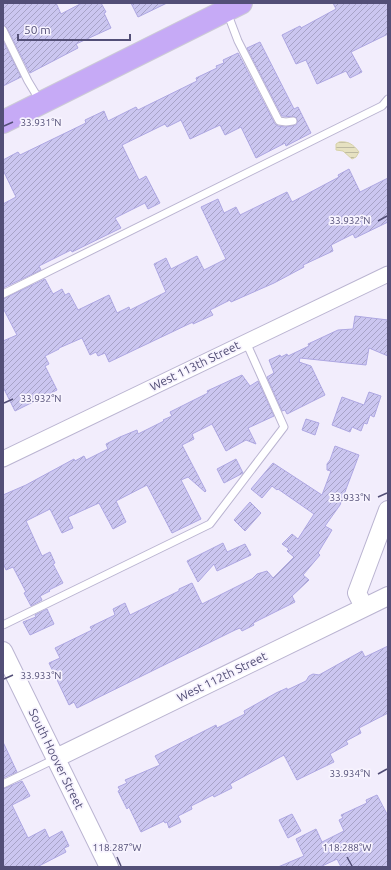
<svg xmlns="http://www.w3.org/2000/svg" width="391" height="870" viewBox="0 0 391 870" font-family="Ubuntu,sans-serif">
<style>
.water{fill:url(#water-rules);stroke:#d7d2a8}
.building{fill:url(#building-hatch);stroke:#aea7e2}
.lines{fill:none;stroke-linecap:round;stroke-linejoin:round}
.service-casing{stroke:#bab4d1;stroke-width:9}
.minor-casing{stroke:#bab4d1;stroke-width:17}
.tertiary-casing{stroke:#bab4d1;stroke-width:20}
.primary-casing{stroke:#cbcad6;stroke-width:24}
.service{stroke:#fff;stroke-width:7}
.minor{stroke:#fff;stroke-width:15}
.tertiary{stroke:#fff;stroke-width:18}
.primary{stroke:#c6aaf6;stroke-width:22}
.ticks{fill:none;stroke:#534f77;stroke-width:1.5}
.labels{text-anchor:middle;stroke-width:3.5;stroke-linejoin:round;paint-order:stroke}
.street-label{font-size:12px;fill:#534f77;stroke:#f7f3fe}
.ticks-label{font-size:10px;text-anchor:middle;fill:#534f77;stroke:#f7f3fe;stroke-width:3.5;stroke-linejoin:round;paint-order:stroke}
</style>
<defs>
<pattern id="water-rules" width="6" height="5" patternUnits="userSpaceOnUse"><rect width="6" height="5" fill="#e6e1c1"/><path d="M0 2.5h6" fill="none" stroke="#bdb9a2"/></pattern>
<pattern id="building-hatch" width="6" height="6" patternUnits="userSpaceOnUse"><rect width="6" height="6" fill="#cbc6f0"/><path d="M-1 1l2-2M0 6l6-6M5 7l2-2" fill="none" stroke="#a7a3c7"/></pattern>
</defs>
<rect width="100%" height="100%" fill="#f2edfc"/>
<!-- water -->
<path class="water" d="M339,142C348,141 353,144 359,152L356,157L352,159L343,151L336,150V144Z"/>
<!-- building -->
<path class="building" d="M3,3H56L61,14L82,3H101L106,12L104,13L111,28L76,44L78,48L30,73L7,28L3,25Z
M131,3H167L138,17Z
M333,3H388V34L351,52L362,72L350,78L346,71L317,84L306,60L296,64L282,35L300,26L301,28L336,9Z
M3,41L21,77L3,86Z
M260,42L294,109L298,107L311,133L286,146L285,143L256,158L241,127L225,135L220,125L190,139L181,120L167,127L165,124L122,145L139,180L146,176L160,203L148,209L145,203L115,218L121,228L72,252L71,250L39,266L41,270L3,288V204L16,197L3,170V160L18,152L20,155L86,123L85,120L104,111L108,121L136,107L138,110L197,81L196,78L217,68L216,66L224,63L223,60L238,53L275,124L278,126L285,127L296,125L298,121L295,117L282,116L247,48Z
M349,169L360,192L388,178V222L355,238L353,234L331,245L333,251L303,265L304,267L274,283L231,302L230,300L210,310L213,315L193,324V322L109,362L105,353L98,356L96,352L90,355L82,338L59,348V349L45,356L49,364L45,366L57,390L15,411L3,387V341L17,335L3,308V299L45,279L53,294L62,289L65,295L69,293L78,310L109,295L117,313L129,307L130,310L166,292L154,264L166,258L171,269L197,256L204,270L226,259L201,207L218,199L224,213L236,207L240,215L287,192L292,202L339,177L338,175Z
M355,316L388,320V356L369,348L366,365L300,358L299,362L311,366L325,395L287,414L285,410L282,411L267,377L274,373L269,360L280,355L281,357L287,354L288,356L309,346L308,344L338,330L353,329Z
M242,375L250,386L258,381L274,416L248,428L256,444L246,440L226,451L212,424L192,434L194,439L182,445L206,491L205,492L188,477L181,480L201,519L172,533L147,485L116,501L126,522L113,529L99,503L68,517L73,528L62,533L50,509L26,521L42,556L50,552L55,563L53,564L63,583L49,590L50,591L40,596L42,600L31,606L24,593L26,592L13,567L6,570L3,563V495L26,485L74,459L75,461L84,456L86,460L108,449L106,444L120,437L137,430L138,434L164,421L163,420L172,416L170,412L208,393L207,391Z
M369,392L381,396L374,417L370,415L367,424L364,423L361,431L352,427L350,432L332,425L342,397L364,405Z
M306,419L319,423L315,435L302,430Z
M335,446L359,455L340,505L325,526L332,530L318,553L320,555L303,575L309,580L292,596L295,602L253,623L254,625L242,631L240,628L235,630L77,708L74,702L69,705L49,663L60,658L55,648L92,630L90,627L115,615L113,609L125,603L130,615L179,591V589L192,583L202,604L252,579L257,574L267,571L273,578L294,557L287,551L289,549L282,544L292,534L298,539L314,514L278,489L277,490L272,486L262,498L251,489L273,463L322,495L331,471L327,470V464L330,460Z
M236,459L243,473L224,483L217,469Z
M250,502L261,513L245,531L234,520Z
M223,543L227,552L245,544L251,555L217,571L214,564L198,582L187,561Z
M47,609L54,624L30,635L23,622L36,617L35,615Z
M388,646V713L359,728L361,733L346,741L348,744L330,754L334,762L297,780L284,755L230,784L232,788L214,797L213,795L191,806L192,809L178,816L181,822L169,828L167,822L165,823L164,821L141,832L129,807L127,809L118,791L120,790L118,787L127,783L125,780L160,765L155,756L216,725L217,728L245,714L244,711L276,693L287,688V690L306,681L309,676L313,674L319,675L362,651L365,657Z
M3,742L17,772L3,778Z
M22,781L30,796L12,805L28,838L45,829L49,838L62,831L69,846L64,848L66,852L37,867H3V789Z
M377,795L388,816V867H341L337,859L320,867H278L304,856L296,839L316,829L322,842L344,831L339,820L343,818L341,815L367,803L366,800Z
M292,814L301,831L288,838L279,820Z"/>
<g class="lines">
<defs>
<path id="service" d="M227,12L238,41L279,121L286,122L293,121
M3,30L28,81L40,101
M3,294L382,106L388,99
M3,625L210,524L284,427L246,342
M3,784L55,759"/>
<path id="minor" d="M3,459L388,274"/>
<path id="tertiary" d="M364,607L357,593L388,510
M3,651L109,867
M56,758L388,596"/>
<path id="primary" d="M3,122L241,3"/>
</defs>
<!-- service casing -->
<use href="#service" class="service-casing"/>
<!-- minor casing -->
<use href="#minor" class="minor-casing"/>
<!-- tertiary casing -->
<use href="#tertiary" class="tertiary-casing"/>
<!-- primary casing -->
<use href="#primary" class="primary-casing"/>
<!-- service -->
<use href="#service" class="service"/>
<!-- minor -->
<use href="#minor" class="minor"/>
<!-- tertiary -->
<use href="#tertiary" class="tertiary"/>
<!-- primary -->
<use href="#primary" class="primary"/>
</g>
<!-- ticks -->
<path class="ticks" d="M4,126L13,122M378,221L387,216M4,403L13,399M378,497L387,493M4,679L13,675M378,774L387,769M117,857L121,866M347,857L352,866"/>
<g class="labels">
<!-- street labels -->
<g class="street-label">
<text transform="translate(195 366) rotate(-26)" y="4">West 113th Street</text>
<text transform="translate(222 677) rotate(-26)" y="4">West 112th Street</text>
<text transform="translate(56 759) rotate(64)" y="4">South Hoover Street</text>
</g>
</g>
<g class="ticks-label">
<text x="41" y="126">33.931°N</text>
<text x="350" y="224">33.932°N</text>
<text x="41" y="402">33.932°N</text>
<text x="350" y="501">33.933°N</text>
<text x="41" y="679">33.933°N</text>
<text x="350" y="777">33.934°N</text>
<text x="117" y="851">118.287°W</text>
<text x="347" y="851">118.288°W</text>
</g>
<!-- border -->
<rect width="391" height="870" fill="none" stroke="#534f77" stroke-width="8"/>
<!-- scale -->
<path d="M18 34v6h112v-6" fill="none" stroke="#534f77" stroke-width="2"/>
<text x="24" y="34" font-size="12" fill="#534f77" stroke="#f7f3fe" stroke-width="3" paint-order="stroke">50 m</text>
</svg>
